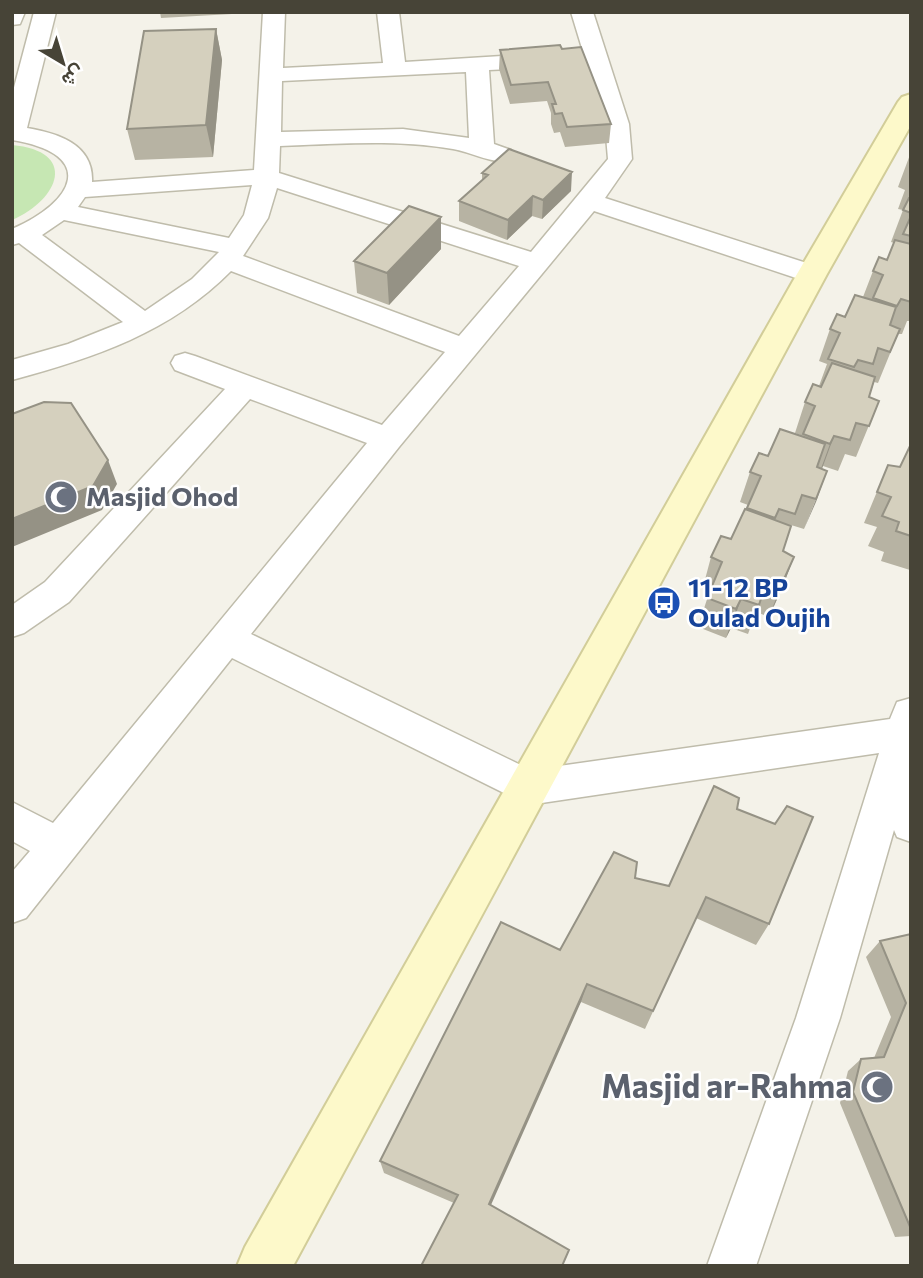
<svg xmlns="http://www.w3.org/2000/svg" width="923" height="1278" viewBox="0 0 923 1278" font-family="Commissioner,Vazirmatn,sans-serif">
<style>
.green{fill:#c6e7b3}
.lines{fill:none;stroke-linecap:round;stroke-linejoin:round}
.street-casing{stroke:#bfbcab;stroke-width:3}
.secondary-casing{stroke:#d2cd99;stroke-width:4}
.street{fill:#fff;fill-rule:evenodd}
.secondary{fill:#fdf9ca;fill-rule:evenodd}
.wall{fill:#b7b3a3}
.shaded-wall{fill:#959285}
.building{fill:#d5d0be;stroke:#959285;stroke-width:2}
.labels{text-anchor:middle;stroke-width:5;stroke-linejoin:round;paint-order:stroke}
.worship-label{font-size:26px;font-weight:bold;fill:#5b616d;stroke:#fff;text-anchor:start}
.transit-label{font-size:26px;font-weight:bold;fill:#164399;stroke:#fff;text-anchor:start}
.near-worship-label{font-size:32px;font-weight:bold;fill:#5b616d;stroke:#fff;text-anchor:end}
</style>
<rect width="100%" height="100%" fill="#f4f2e9"/>
<!-- green -->
<path class="green" d="M12,145C78,151 60,199 12,220Z"/>
<g class="lines">
<defs>
<path id="street" d="M12,12H25L20,24L12,25Z
M34,12H56L27,128C57,133 94,144 92,182L254,170L263,12H285L283,68L383,63L377,12H399L405,62L548,53L556,55L559,60L556,65L548,67L489,70L494,144L511,150L514,155L511,160C492,165 472,152 453,149C396,139 338,144 280,146L279,173L531,252L608,159L605,124L571,12H593L629,124L632,159L605,198L822,268L825,274L822,280L812,282L802,280L594,211L399,447L251,634L531,770L890,719L897,702L911,698V842L897,837L894,830L840,1018L756,1266H707L796,1018L879,753L528,805L232,658L26,918L12,923V872L30,851L12,841V802L53,823L367,443L250,399L69,602L24,633L12,637V605L45,582L225,389L175,370L171,363L175,356L185,353L195,356L382,425L445,352L231,271C171,332 94,358 12,380V360L68,344L123,322L19,243L12,245V229C75,202 98,154 12,140V95ZM466,72L469,138L403,129L281,132L282,81ZM252,185L244,215L229,238L78,207L85,197ZM277,188L519,266L459,336L243,256L268,218ZM64,220L219,252L192,279L145,311L42,235Z"/>
<path id="secondary" d="M911,94V125L827,274L293,1266H237L245,1247L797,274L898,102L902,97Z"/>
</defs>
<!-- street casing -->
<use href="#street" class="street-casing"/>
<!-- secondary casing -->
<use href="#secondary" class="secondary-casing"/>
<!-- street -->
<use href="#street" class="street"/>
<!-- secondary -->
<use href="#secondary" class="secondary"/>
</g>
<!-- wall -->
<path class="wall" d="M160,12H233L232,14L161,18Z
M216,29L222,60L213,157L135,160L127,129Z
M562,49L611,124L609,143L565,147L560,132L554,133L551,124V113L547,101L510,104L499,69L500,50Z
M911,152V321H907L902,334H898L878,383L874,382L869,397L879,401L856,457L845,454L838,471L823,466L822,469L827,471L804,529L791,525V526L783,551V586L769,617L756,612L748,634L731,628L726,638L698,627L710,590L703,587L711,557L731,539L746,510L748,505L740,502L750,472L768,456L803,436L795,433L805,402L819,386L827,364L819,361L830,329L845,317L863,297L873,271L887,260L894,243L891,242L903,210L898,209L905,190L898,187Z
M482,173L571,191L542,219L532,216L507,240L459,221V201L482,180Z
M441,217V249L389,305L357,293L354,261Z
M911,446V569L910,570L881,561L884,552L868,546L877,527L864,523L888,465L900,467Z
M737,809L769,924L756,945L696,918L645,1029L581,1002L454,1203L384,1173L380,1161L560,950L635,878L669,886Z
M911,934V1236L895,1237L840,1103L848,1071L861,1059L874,1058L891,1017L866,957L880,941Z"/>
<!-- shaded-wall -->
<path class="shaded-wall" d="M216,29L222,60L213,157L206,125Z
M572,172L571,191L542,219L543,200Z
M533,196L532,216L507,240L508,220Z
M441,217V249L389,305L387,273Z
M834,436L823,466L819,474L830,444Z
M108,460L117,484L102,510L12,547V519Z
M827,471L816,502L804,529L816,499Z
M794,557L783,586L769,617L780,588Z
M741,599L731,628L726,638L736,609Z
M587,984L581,1002L487,1214L489,1204Z"/>
<!-- building -->
<path class="building" d="M216,29L206,125L127,129L144,31Z
M560,45L562,49L581,47L611,124L567,127L562,113L555,114L552,104H556L548,82L511,85L500,50Z
M509,149L572,172L543,200L533,196L508,220L459,201L488,175L482,173Z
M909,198H911V213L903,210Z
M409,206L441,217L387,273L354,261Z
M911,216V236L903,234Z
M895,240L911,244V302L901,299L897,306L873,298L883,275L873,271L879,257L887,260Z
M855,295L896,307L890,325L900,329L890,352L878,348L873,364L858,360L854,367L828,359L840,333L830,329L837,314L845,317Z
M832,363L875,377L869,397L879,401L869,426L856,423L850,440L834,436L830,444L803,434L815,406L805,402L813,384L821,387Z
M44,402L71,403L108,460L93,486L12,519V414Z
M780,429L825,444L817,467L827,471L816,499L802,495L795,514L779,509L775,518L747,508L761,476L750,472L759,453L768,456Z
M910,446H911V536L896,531L899,522L882,516L891,497L877,492L888,465L900,467Z
M745,509L791,526L783,551L794,557L780,588L766,583L759,605L741,599L736,609L707,598L722,562L711,557L721,536L731,539Z
M714,786L739,798L737,809L775,824L787,806L813,817L769,924L706,897L653,1011L587,984L489,1204L569,1250L562,1266H421L458,1195L380,1161L501,922L560,950L614,852L637,862L635,878L669,886Z
M911,934V1229L853,1092L861,1059L884,1057L906,1003L880,941Z"/>
<!-- icons -->
<defs>
<symbol id="mosque-disc" viewBox="-11 -11 22 22"><circle r="9.5" fill="#6b7280" stroke="#fff"/><path d="M3.5-4.9A6 6 0 1 0 3.5 4.9A5 5 0 1 1 3.5-4.9Z" fill="#fff"/></symbol>
<symbol id="bus-disc" viewBox="-11 -11 22 22"><circle r="9.5" fill="#1a4fb4" stroke="#fff"/><path d="M-5-6H5V4H4V6H2V4H-2V6H-4V4H-5ZM-3.5-4V0h7V-4ZM-3.5 1.2v1.5H-2V1.2ZM2 1.2v1.5H3.5V1.2Z" fill="#fff"/></symbol>
</defs>
<g fill-rule="evenodd">
<use href="#mosque-disc" x="42" y="478" width="38" height="38"/>
<use href="#bus-disc" x="645" y="584" width="38" height="38"/>
<use href="#mosque-disc" x="858" y="1068" width="38" height="38"/>
</g>
<g class="labels">
<!-- worship labels -->
<g class="worship-label">
<text x="86" y="506">Masjid Ohod</text>
</g>
<!-- transit labels -->
<g class="transit-label">
<text x="688" y="597">11-12 BP<tspan x="688" dy="30">Oulad Oujih</tspan></text>
</g>
<!-- near-worship labels -->
<g class="near-worship-label">
<text x="852" y="1098">Masjid ar-Rahma</text>
</g>
</g>
<!-- border -->
<rect width="923" height="1278" fill="none" stroke="#474437" stroke-width="28"/>
<!-- north arrow -->
<g transform="translate(63 63) rotate(142)" stroke="#ffffff" stroke-width="5" paint-order="stroke">
<path d="M0-5L12 26L0 18L-12 26Z" fill="#474437"/>
<text y="-10" font-size="19" font-weight="bold" text-anchor="middle" fill="#474437">ش</text>
</g>
</svg>
